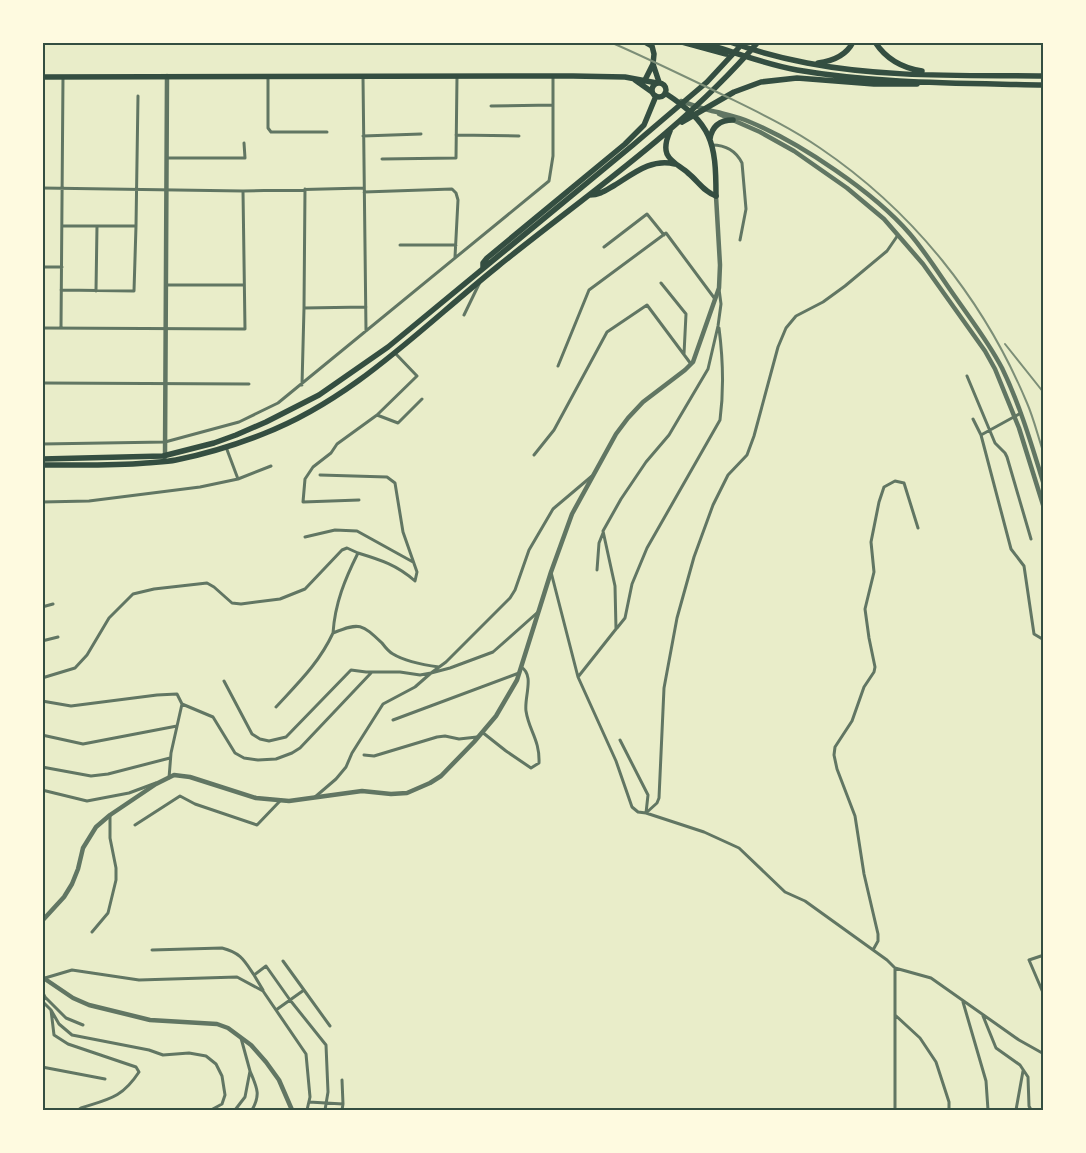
<svg xmlns="http://www.w3.org/2000/svg" width="1086" height="1153" viewBox="0 0 1086 1153" font-family="'Roboto Condensed',sans-serif">
<style>
.lines{fill:none;stroke-linecap:round;stroke-linejoin:round}
.minor{stroke:#617663;stroke-width:3}
.tertiary{stroke:#617663;stroke-width:4.5}
.primary{stroke:#344e41;stroke-width:5.5}
.trunk{stroke:#344e41;stroke-width:5.5}
.rail{stroke:#7c8e77;stroke-width:2}
.neatline{fill:none;stroke:#344e41;stroke-width:2}
</style>
<rect width="100%" height="100%" fill="#e9edc9"/>
<g class="lines">
<!-- minor -->
<path class="minor" d="M268,76V128L271,132H327
M363,77L366,331
M491,106L553,105
M456,135L519,136
M363,136L421,134
M712,145C726,145 736,151 742,163L746,209L740,240
M167,158H245L244,143
M382,159L456,158L457,77
M42,188L243,191L364,188
M364,192L452,189L456,193L458,200L455,257
M136,226L138,96
M400,245H456
M604,247L647,214L664,235
M42,267H62
M661,283L686,314L684,354
M166,285H244
M61,290L134,291L136,226H62
M96,291L97,226
M304,308L305,189
M464,315L480,282
M42,328L245,329L243,191
M61,328L63,77
M558,366L589,290L666,233L715,299
M967,376L995,443L1005,453L1007,457L1031,539
M42,383L249,384
M302,385L304,308L366,307
M1021,413L981,435L1011,549L1024,566L1034,634L1044,640
M377,415L398,423L422,399
M973,419L981,435
M42,444L165,442L239,422L278,403L549,181L553,156V77
M226,447L238,479
M534,455L554,430L607,332L647,305L691,364
M320,475L387,477L395,483L403,532L417,572L415,581C397,565 381,560 358,553C345,579 335,603 333,633
M359,500L303,502L305,479L313,467L331,453L337,444L377,415L417,376L395,353
M42,502L89,501L200,487L238,479L271,466
M305,537L335,530L357,531L413,562
M597,570L599,543L603,533
M551,572L578,677L616,629L615,586L603,531L621,499L646,462L669,435L708,369L718,326L721,304L719,289
M42,607L53,604
M617,628L625,618L632,584L647,548L720,420C724,390 723,359 719,328
M42,641L58,637
M578,677L616,761L632,807L638,812L646,813L657,803L659,798L664,688L677,618L694,557L713,505L728,475L747,455L754,436L778,347L786,328L796,316L823,302L845,286L887,251L898,235
M42,678L75,668L87,655L109,618L133,594L154,589L207,583L214,587L232,603L241,604L280,599L305,589L342,550L347,548L358,553
M224,681L252,734L260,739L269,741L286,737L351,670L366,672H400L420,675L431,673L446,662L510,598L515,590L529,550L553,509L592,476
M42,701L71,706L157,695L177,694L182,704
M276,707C299,682 319,663 333,633C360,622 362,624 382,643C385,647 389,652 393,654C406,662 424,665 439,667
M393,720L519,673
M482,732L506,751L531,768L539,763C540,740 529,731 526,711C524,697 535,675 521,667
M42,735L83,744L177,726
M620,740L648,795L646,813L704,832L739,848L785,892L805,901L887,960L895,968
M364,755L374,756L437,737L445,736L459,739L477,737
M42,767L91,776L108,774L170,758
M169,778L171,753L182,704L213,717L235,753L244,758L258,760L276,759L292,753L300,748L371,673
M42,790L87,801L129,793L156,783
M315,797L336,779L346,767L352,753L383,704L415,687L431,673L450,668L493,652L538,612
M135,825L180,796L195,804L257,825L280,801
M92,932L108,913L116,880V868L110,838V815
M152,950L222,948C241,953 244,960 254,975
M873,950L878,941V934L864,874L855,816L837,769L834,755L835,747L852,721L864,687L874,672L875,667L869,638L865,609L874,572L871,542L879,502L884,487L895,481L904,483L918,528
M1044,955L1029,960L1044,995
M283,961L304,990
M45,978L72,970L139,980L237,977L263,991L306,1054L310,1097L307,1110
M263,990L254,975L266,966L290,1000L304,990L330,1026
M42,991L45,997L42,1003
M45,997L66,1018L83,1025
M963,1002L986,1081L988,1110
M44,1003L51,1010L54,1035L68,1044L136,1067L139,1072C122,1098 109,1099 81,1108L78,1110
M51,1010L59,1024L72,1035L149,1050L163,1055L189,1053L206,1056L216,1064L222,1076L225,1095L222,1104L211,1110
M276,1010L290,1000L326,1045L328,1092L325,1110
M895,1015L920,1038L936,1062L949,1102V1110
M983,1016L996,1048L1020,1065L1028,1077L1029,1106L1031,1110
M42,1067L105,1079
M250,1071C257,1088 261,1094 252,1110
M342,1080L343,1104
M309,1102L343,1104L342,1110
M235,1110L245,1097L250,1071L241,1038
M895,1110V968L931,978L1019,1040L1044,1054
M1016,1110L1023,1071"/>
<!-- tertiary -->
<path class="tertiary" d="M681,101C693,105 705,110 717,112C729,115 739,117 750,122C800,143 874,192 910,234C927,254 941,277 956,298C972,321 989,343 1002,368C1020,405 1032,446 1044,485
M719,114L760,132L794,151L847,188L884,219L923,264L985,351L995,369L1019,428L1044,508
M165,457L167,76
M42,921L64,897L72,884L78,869L83,848L96,827L110,815L156,784L174,775L190,777L256,798L289,801L362,791L391,794L407,793L430,783L441,776L474,742L496,716L517,680L551,572L572,514L616,434L628,418L643,402L685,370L693,362L719,288L720,265L716,196
M42,977L73,998L89,1005L150,1020L217,1024L228,1028L251,1045L266,1062L279,1080L292,1110"/>
<!-- primary -->
<path class="primary" d="M42,77L573,76L625,77L657,83
M635,80L652,92
M652 90a7 7 0 1 1 14 0a7 7 0 1 1-14 0Z
M665,93C712,124 716,141 716,196
M710,139C712,126 720,120 733,120"/>
<!-- trunk -->
<path class="trunk" d="M645,42L652,46L654,54L653,64L659,82
M682,42L726,54
M702,42C733,52 764,64 797,70C878,84 962,83 1044,85
M730,42C755,51 781,58 807,63C884,78 965,75 1044,76
M875,42C886,59 902,68 922,71
M818,63C833,61 846,56 853,42
M645,80L653,64
M682,122L734,92L761,82L797,78L874,84H917
M670,131C667,138 664,147 667,154C671,163 682,167 688,173C698,181 704,192 716,196
M590,195C600,195 606,190 615,185C634,173 652,158 675,164
M483,268V263L487,258L625,144L644,125L656,96
M42,459L163,456L214,443L236,435L266,422L319,395L388,347L633,145L707,82L744,42
M42,465C77,465 112,466 146,463C156,462 166,462 176,460C205,454 235,445 263,434C354,399 422,327 497,267C586,195 683,130 758,42"/>
<!-- rail -->
<path class="rail" d="M610,42C645,57 679,74 713,90C749,108 787,125 820,148C913,211 984,300 1027,403C1034,419 1038,437 1044,454
M1005,344L1044,393"/>
</g>
<!-- border -->
<rect width="1086" height="1153" fill="none" stroke="#fefae0" stroke-width="88"/>
<rect x="44" y="44" width="998" height="1065" class="neatline"/>
</svg>
